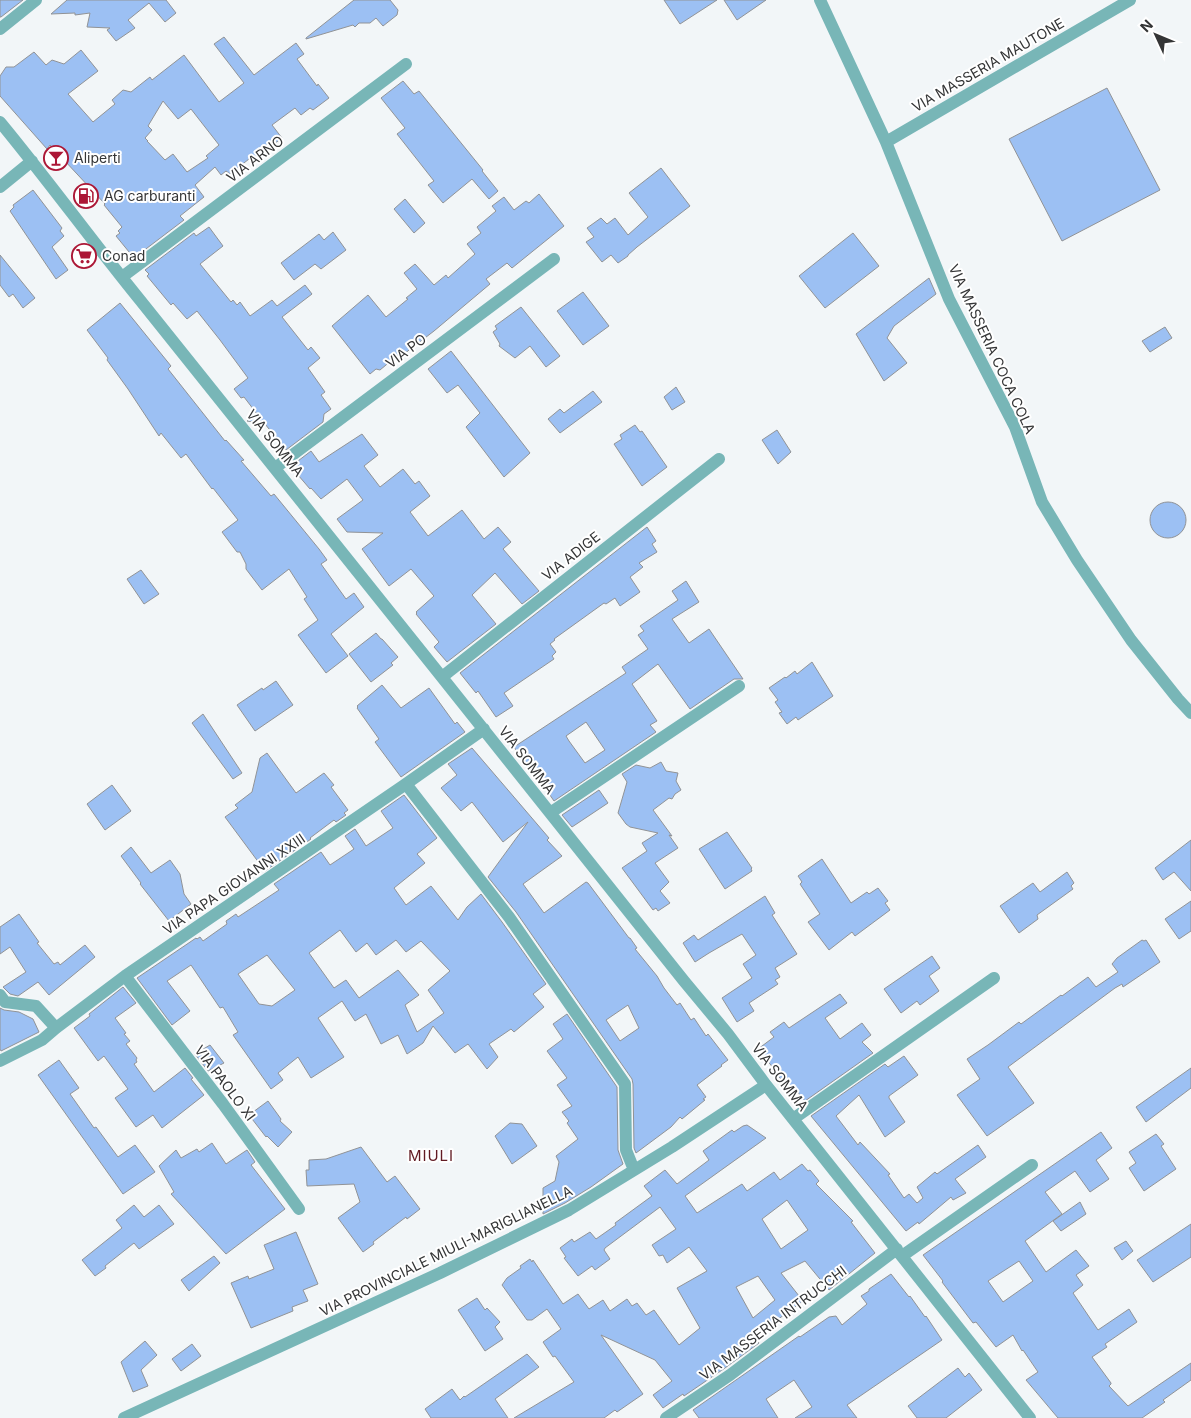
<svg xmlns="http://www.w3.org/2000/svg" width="1191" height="1418" viewBox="0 0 1191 1418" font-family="Inter,sans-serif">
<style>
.building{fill:#9cc0f3;stroke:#919396;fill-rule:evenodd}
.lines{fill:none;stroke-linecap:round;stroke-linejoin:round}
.minor{stroke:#78b6b7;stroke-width:12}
.labels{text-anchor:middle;stroke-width:4;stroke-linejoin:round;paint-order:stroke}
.street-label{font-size:14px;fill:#343536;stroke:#fff}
.poi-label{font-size:14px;fill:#343536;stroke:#fff;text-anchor:start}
.neighbourhood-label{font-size:15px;letter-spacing:1px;fill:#611b23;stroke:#fff}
</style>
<rect width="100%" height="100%" fill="#f2f6f8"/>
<!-- building -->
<path class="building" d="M0,0H23L1,17H0Z
M67,0H166L176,13L165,22L149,3L128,20L135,28L116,41L107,30L110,28L87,27L90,13L75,15V13L51,14Z
M354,0H390L398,10L397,15L383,26L376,18L370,23H359L355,27L353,25L306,39V38Z
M664,0H717L680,24Z
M724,0H766L737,20Z
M224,37L254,75L296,43L304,54L297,59L317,86L318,84L329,98L313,110L310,108L301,115L295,108L272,125L282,138L252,161L249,159L230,174L226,171L221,175L215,167L195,185L204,197L180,216L184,220L134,258L116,236L120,233L118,231L122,227L104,205L105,204L50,145L47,149L0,96V76L6,67H14L34,52L46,65L52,60L64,64L81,50L98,71L68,94L93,122L115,104L112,100L123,90L131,92L150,77L152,80L184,55L219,102L244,83L214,44ZM163,101L178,119L191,109L219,145L206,156L208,158L187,172L173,154L165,160L147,141H148L145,138L152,130L148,126Z
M403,81L414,94L419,91L483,170L482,171L498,191L489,199L472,179L443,203L428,185L434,181L397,134L405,128L381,98Z
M1107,88L1160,190L1062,241L1009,139Z
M661,168L690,206L637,247L628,255V256L618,263L611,255L602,262L586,242L594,237L587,228L601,218L607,224L615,218L628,235L648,217L629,193Z
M33,190L62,228L60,231L64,236L52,247L68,270L56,279L10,211L14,207L13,205Z
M539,194L564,226L512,268L507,263L486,279L490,284L434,331L400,357L398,355L380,370L376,369L370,374L332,326L368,295L386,317L408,299L406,298L417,289L404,273L415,264L434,285L446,275L448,278L475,254L467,244L481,233L477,227L496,211L492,206L504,197L514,210L526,201L529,203Z
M405,199L425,223L414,233L394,209Z
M209,227L223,246L200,264L231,302L233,300L237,305L240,302L250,316L272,300L277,306L305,285L312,294L282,317L308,350L311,347L320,358L308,368L325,392L321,395L331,409L324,414L323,422L286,450L265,424L247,421L257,414L244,397L241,398L234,389L248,378L220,340L197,311L187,319L173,303L171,305L147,276L149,274L145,270L194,233L196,236Z
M333,232L346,250L321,269L315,264L294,280L281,263L319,234L324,240Z
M853,233L879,266L825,308L799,276Z
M0,255L35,298L23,308L13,294L9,297L0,285Z
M929,278L936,294L894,326L887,338L907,363L884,381L856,334Z
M583,292L609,326L583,345L557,311Z
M120,303L171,366L168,369L225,441L226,440L244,460L241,461L271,496L274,494L319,549L327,560L321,564L346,599L354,593L364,607L331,634L348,656L326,673L298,635L318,620L304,599L307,597L289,569L262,590L246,569V564L240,552H237L222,532L238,520L213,488L212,489L186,454L181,458L161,433L159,436L128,389L107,360L108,358L87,330Z
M521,307L560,356L546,367L530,346L515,358L499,346L500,344L493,332L497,329L495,326Z
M1165,327L1172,338L1150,352L1142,341Z
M451,351L530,453L504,477L466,427L480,413L458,385L447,393L428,369Z
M676,387L685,402L672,410L664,397Z
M593,391L602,402L560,433L548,419L560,409L564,413Z
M635,425L640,432L642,431L667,467L642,486L614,444L622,439L620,435Z
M777,430L791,452L778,464L762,440Z
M362,434L378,455L364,466L380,487L403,469L415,484L419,481L430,496L410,512L428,536L462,510L484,539L498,527L511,542L503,549L539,591L522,604L495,573L472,595L496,624L447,662L434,647L439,642L416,614L417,613L416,612L434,596L411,569L389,586L362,549L383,533L347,532L337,519L363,500L347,479L321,499L311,488L310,489L292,468L295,466L294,464L311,451L319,462Z
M1150 520a18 18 0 1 1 36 0a18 18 0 1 1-36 0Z
M647,527L656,541L652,544L657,552L639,563L643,567L630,577L640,592L620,606L615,598L606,604L604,603L554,639L555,640L550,644L556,652L552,656L554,659L504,693L513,706L496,717L478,691L476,693L460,673Z
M141,570L159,594L144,604L127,579Z
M686,581L699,602L672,619L689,643L709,629L743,679H734L690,709L658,664L632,684L657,721L650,725L656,732L554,801L539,779L536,781L514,747L626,673L622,667L648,649L638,635L644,631L640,626L678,600L672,591ZM586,722L605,750L585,763L569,741L566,736Z
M376,633L381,639H382L398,657L391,663L393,665L371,682L349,654Z
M812,662L833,696L798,720L796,717L787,724L779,713L782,712L775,702L778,700L769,688L785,677L786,678L795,671L797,674Z
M276,681L293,705L255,731L237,705L262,688L263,690Z
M382,685L401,708L429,688L455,724L457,722L465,732L401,777L375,742L379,739L357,708L358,707L357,706Z
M203,714L242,773L233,779L192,723Z
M472,748L549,838L547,840L562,856L523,884L544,913L586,882L588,883L629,938H630L637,948L635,949L657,976L664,988L677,1005L680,1003L691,1020L694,1018L706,1036L708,1034L728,1060L721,1065L722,1066L697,1085L706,1097L703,1099L705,1100L682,1119L680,1117L671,1127L636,1153L634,1148L633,1084L632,1079L516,912L488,877L528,822L503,842L472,802L461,811L441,788L457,775L448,764ZM628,1005L639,1028L620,1041L606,1020Z
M267,753L296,793L324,773L334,785L331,787L348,810L344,813L346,815L336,822L334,820L310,838L311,839L265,871L225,817L238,808L235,805L252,792L260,758Z
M661,762L666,771L678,773L676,781L681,790L675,794L672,799L669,798L653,810L672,836L669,835L678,848L655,863L669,882L660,891L670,903L658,911L656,908L653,910L622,868L647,851L642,843L658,833L630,827L626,824L618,813L627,782L622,774L636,765L650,768Z
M112,785L131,811L105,830L87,804Z
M599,790L608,803L572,827L562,815Z
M404,795L437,838L417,854L425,863L394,888L406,905L431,886L458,920L467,907L481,894L502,922L546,984L533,994L544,1007L514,1032L511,1029L489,1044L498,1057L487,1069L468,1044L455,1053L433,1026L423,1043L407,1054L398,1035L381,1044L366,1014L355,1021L342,1001L318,1018L344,1057L311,1078L298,1057L278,1073L283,1080L271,1089L233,1035L238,1032L223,1007L220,1008L191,965L167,981L190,1011L172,1025L137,978L196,938L197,939L200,937L203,941L227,924L226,921L236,914L238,917L279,890L274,884L321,852L330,865L354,849L345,836L355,829L366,846L393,828L381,811ZM340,930L356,952L367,943L376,955L396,940L406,952L421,941L450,971L428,990L444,1013L417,1032L405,1005L419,995L398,970L359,998L346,980L334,988L309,953ZM267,955L295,990L272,1006L259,1004L238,974Z
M727,832L752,868L751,869L752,871L725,889L699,849Z
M1191,840V891L1174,872L1163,880L1155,868Z
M131,847L151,873L170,860L180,874L184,894L191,904L169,921L140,884L141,883L121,856Z
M822,859L851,903L867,892L869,894L878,888L888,901L885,903L890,910L855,936L852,932L829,950L808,922L820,914L800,884L802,882L798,876Z
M1067,872L1074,883L1071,886L1073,889L1037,915L1038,919L1019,933L1000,906L1033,883L1040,892Z
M765,896L775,913L772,915L797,954L775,968L780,977L775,980L778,984L749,1003L754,1011L737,1022L722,998L752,978L743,964L756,955L742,934L709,953L695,962L683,943L694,935L698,940Z
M1191,901V931L1179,939L1165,919Z
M19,914L39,942L37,943L54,964L58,962L60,965L85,945L95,957L49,995L38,982L18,996L10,994L3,987L26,972L10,947L0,954V927Z
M1142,940L1144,941L1146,940L1160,962L1123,987L1122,984L1115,988L1008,1067L1034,1103L987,1136L957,1095L980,1079L967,1059L988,1045L1019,1022L1021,1024L1061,995L1062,996L1088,977L1096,987L1118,972L1112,964L1117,958Z
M932,956L940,968L929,976L939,991L920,1005L917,1001L901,1013L884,989Z
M123,987L136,1003L115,1018L126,1033L124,1034L130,1041L126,1044L137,1058L136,1060L137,1062L134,1064L154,1092L185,1068L193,1078L191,1079L204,1095L162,1128L153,1115L136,1127L115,1098L128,1089L104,1056L98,1061L74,1028L90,1016L89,1014Z
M840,994L847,1003L825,1018L840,1039L862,1023L871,1035L862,1042L873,1053L805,1101L796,1090L793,1093L773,1070L774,1069L758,1049L774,1037L770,1032L784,1022L789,1028Z
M0,1008L4,1010L19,1012L33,1019L39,1032L1,1051L0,1049Z
M567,1014L617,1087L618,1150L623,1164L591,1187L565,1203L543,1214V1188L555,1181L559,1162L556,1156L578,1139L567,1123L569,1121L562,1112L572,1106L557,1085L567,1078L547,1051L563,1039L553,1024Z
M210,1045L224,1063L208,1071L195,1054Z
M904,1056L918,1075L889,1096V1098L905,1122L885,1137L859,1095L836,1116L858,1145L860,1142L890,1174L888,1175L904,1198L909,1194L917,1203L923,1198L917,1187L935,1172L937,1174L978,1145L986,1157L955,1179L966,1193L953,1200L951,1197L919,1224L918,1222L906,1231L811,1116L885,1064L888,1067Z
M59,1060L79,1088L70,1094L94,1128L96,1127L118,1157L135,1145L155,1172L123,1194L38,1075Z
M1191,1068V1088L1146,1122L1136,1107Z
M268,1101L281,1119L280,1121L292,1132L278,1147L267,1136L266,1137L249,1115Z
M510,1123L522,1124L537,1146L512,1164L495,1136Z
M747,1125L766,1138L685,1196L697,1213L742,1184L747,1191L774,1172L780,1180L802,1164L808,1171L810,1170L819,1181L816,1184L853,1221L851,1222L875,1253L829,1290L805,1261L781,1273L803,1301L754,1337L759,1343L725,1368L684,1396L683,1394L663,1408L653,1395L672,1381L655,1360L601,1335L643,1394L617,1412L615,1410L604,1418H514L574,1382L555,1356L553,1357L543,1342L561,1329L547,1309L532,1320H527L502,1285L507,1278L521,1268L520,1266L530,1259L532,1262L533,1260L563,1304L578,1294L589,1309L603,1300L610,1311L627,1299L632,1306L637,1303L646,1315L654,1310L679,1345L700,1328L677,1288L707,1271L689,1247L667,1263L663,1255L659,1256L652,1245L676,1229L660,1207L605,1248L604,1250L610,1259L595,1270L592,1266L578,1276L564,1258L566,1257L560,1248L572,1239L574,1242L590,1232L596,1239L616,1225L615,1223L652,1196L644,1186L665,1170L677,1184L709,1160L703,1151L732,1130L734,1132L743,1126ZM787,1200L808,1230L781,1249L762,1219ZM758,1276L775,1300L753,1318L736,1287Z
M1101,1132L1112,1148L1096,1160L1109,1179L1090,1192L1075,1171L1045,1192L1062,1214L1025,1241L1046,1272L1076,1250L1089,1266L1076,1275L1083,1285L1073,1293L1098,1330L1129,1309L1137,1322L1105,1344L1107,1347L1092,1357L1111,1383V1384L1109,1386L1128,1406L1191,1363V1380L1163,1400L1165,1402L1142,1418H1058L1026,1380L1038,1372L1023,1350L1022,1351L1013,1335L996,1347L976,1322L973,1323L942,1282L943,1281L923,1255ZM1019,1261L1033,1281L1003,1302L988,1281Z
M1156,1134L1164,1144L1161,1146L1176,1169L1144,1191L1129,1168L1136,1163L1129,1152Z
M212,1143L226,1164L247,1150L255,1162L251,1165L285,1209L226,1254L171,1194L174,1192L159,1166L176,1150L181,1158L197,1149L199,1152Z
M361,1147L387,1182L395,1176L420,1209L407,1219L406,1217L373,1242L374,1244L363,1252L338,1218L360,1202L354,1184L307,1186L306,1170H309V1160L326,1159Z
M1080,1202L1086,1214L1061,1231L1053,1221Z
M134,1205L144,1217L159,1205L174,1224L139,1249L134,1243L105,1266L106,1268L95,1276L82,1260L122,1228L116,1220Z
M1191,1224V1257L1153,1282L1137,1260Z
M296,1232L318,1284L303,1290L308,1301L292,1307L293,1311L251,1328L231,1283L248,1276L249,1279L274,1269L264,1245Z
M1126,1241L1133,1251L1122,1260L1114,1248Z
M214,1256L220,1263L189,1291L181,1280Z
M891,1274L909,1297L910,1296L925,1317L926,1316L942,1340L847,1405L857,1418H795L812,1407L794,1380L766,1399L778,1418H699L693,1410L799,1336L800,1337L829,1317L836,1316L842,1325L867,1304L861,1296L869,1291V1289Z
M477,1298L485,1310L487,1308L500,1322L495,1327L503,1339L485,1351L458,1310Z
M145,1341L157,1355L141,1370L148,1386L133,1392L121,1362Z
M192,1344L201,1356L181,1371L172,1359Z
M527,1354L539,1367L495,1399L508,1418H431L425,1409L452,1389L460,1400L464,1396L465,1397Z
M958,1368L965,1377L969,1373L982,1390L946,1418H917L908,1406Z"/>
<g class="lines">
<!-- minor -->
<path class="minor" d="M820,0L886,142L949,299L1015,427L1042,502L1077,560L1131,640L1178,699L1191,713
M0,29L36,0
M0,122C48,180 92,241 140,300C322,526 503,754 684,981L728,1034L766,1085L1030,1418
M886,142L1130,0
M0,187L32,161
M122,277L406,64
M275,468L554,259
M442,677L719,459
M406,784L509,917L625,1084L626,1150L634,1170
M550,813L739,686
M125,976L223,1104L299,1209
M0,995L5,1002L36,1006L56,1028
M0,1061L42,1040L56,1028L125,976L403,786L484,729
M793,1119L994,978
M902,1256L1032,1165
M124,1418L440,1273L569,1210L672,1147L766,1085
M666,1418L730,1375L897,1249"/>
</g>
<!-- icons -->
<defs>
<symbol id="bar-ring" viewBox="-11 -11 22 22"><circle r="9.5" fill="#fff" stroke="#ac1736" stroke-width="1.5"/><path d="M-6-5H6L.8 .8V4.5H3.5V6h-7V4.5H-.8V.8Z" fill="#ac1736"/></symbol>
<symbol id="fuel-ring" viewBox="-11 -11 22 22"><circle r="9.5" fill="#fff" stroke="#ac1736" stroke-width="1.5"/><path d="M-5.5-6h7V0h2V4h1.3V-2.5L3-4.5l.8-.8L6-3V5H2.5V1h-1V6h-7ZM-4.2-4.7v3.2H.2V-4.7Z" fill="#ac1736"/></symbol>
<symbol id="supermarket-ring" viewBox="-11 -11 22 22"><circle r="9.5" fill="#fff" stroke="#ac1736" stroke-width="1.5"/><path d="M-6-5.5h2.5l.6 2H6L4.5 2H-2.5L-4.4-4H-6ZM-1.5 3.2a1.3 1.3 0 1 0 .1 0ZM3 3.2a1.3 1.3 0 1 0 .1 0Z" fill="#ac1736"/></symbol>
</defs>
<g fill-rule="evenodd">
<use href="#bar-ring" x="42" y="144" width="28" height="28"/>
<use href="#fuel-ring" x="72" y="182" width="28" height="28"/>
<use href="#supermarket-ring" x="70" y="242" width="28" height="28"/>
</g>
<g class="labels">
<!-- street labels -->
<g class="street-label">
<text transform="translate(988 65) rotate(-30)" y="5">VIA MASSERIA MAUTONE</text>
<text transform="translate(255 159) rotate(-37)" y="5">VIA ARNO</text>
<text transform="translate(992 349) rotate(65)" y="5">VIA MASSERIA COCA COLA</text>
<text transform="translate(406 351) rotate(-37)" y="5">VIA PO</text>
<text transform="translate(275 443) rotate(51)" y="5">VIA SOMMA</text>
<text transform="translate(571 556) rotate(-38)" y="5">VIA ADIGE</text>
<text transform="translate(527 760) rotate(52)" y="5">VIA SOMMA</text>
<text transform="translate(234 884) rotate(-34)" y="5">VIA PAPA GIOVANNI XXIII</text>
<text transform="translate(780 1077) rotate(52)" y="5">VIA SOMMA</text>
<text transform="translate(225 1083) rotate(53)" y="5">VIA PAOLO XI</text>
<text transform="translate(446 1251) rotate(-26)" y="5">VIA PROVINCIALE MIULI-MARIGLIANELLA</text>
<text transform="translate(773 1323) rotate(-37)" y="5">VIA MASSERIA INTRUCCHI</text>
</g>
<!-- poi labels -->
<g class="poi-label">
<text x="74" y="163">Aliperti</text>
<text x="104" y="201">AG carburanti</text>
<text x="102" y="261">Conad</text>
</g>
<!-- neighbourhood labels -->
<g class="neighbourhood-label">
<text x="431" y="1161">MIULI</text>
</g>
</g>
<!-- north arrow -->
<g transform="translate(1156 35) rotate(314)" stroke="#ffffff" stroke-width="4" paint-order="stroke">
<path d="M0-4L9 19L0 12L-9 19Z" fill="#343536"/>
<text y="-8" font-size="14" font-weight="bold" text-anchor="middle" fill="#343536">N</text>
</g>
</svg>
